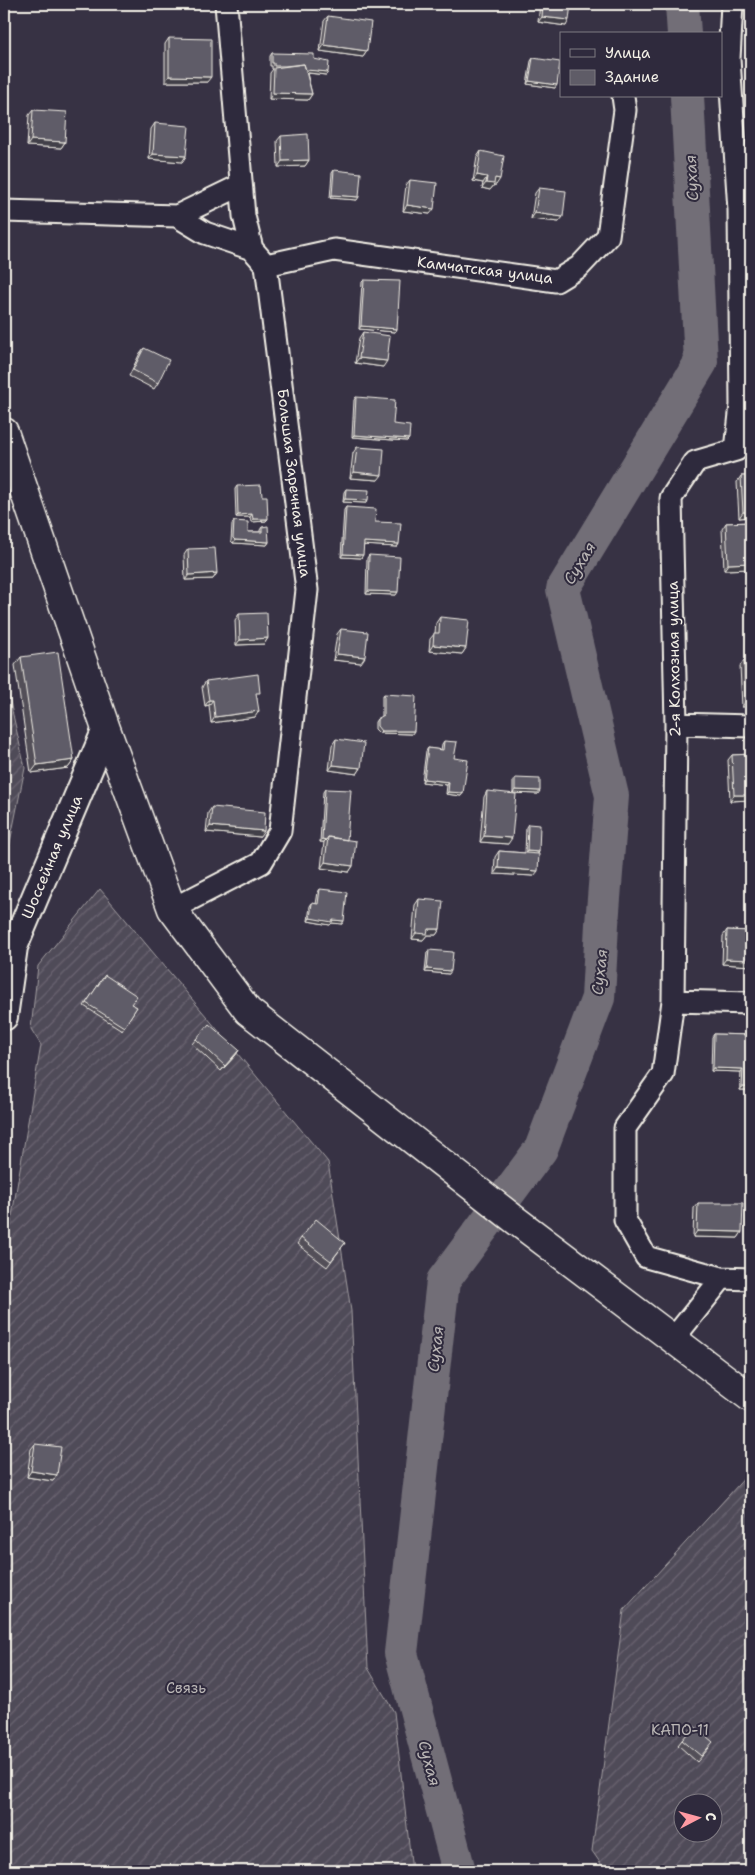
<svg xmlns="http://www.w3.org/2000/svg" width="755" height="1875" viewBox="0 0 755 1875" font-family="'Shantell Sans',sans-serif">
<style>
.garden{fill:url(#garden-furrows);stroke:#a29ea0;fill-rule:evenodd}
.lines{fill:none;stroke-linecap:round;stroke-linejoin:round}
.river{stroke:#726e77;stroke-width:34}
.minor-casing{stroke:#f4f1e8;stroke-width:25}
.tertiary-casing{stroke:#f4f1e8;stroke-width:30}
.primary-casing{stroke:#f4f1e8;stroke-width:31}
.minor{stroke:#2f2a3d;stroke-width:21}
.tertiary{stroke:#2f2a3d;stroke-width:26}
.primary{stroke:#2f2a3d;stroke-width:28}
.wall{fill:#524f59;stroke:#f4f1e8}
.shaded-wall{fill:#424048;stroke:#f4f1e8}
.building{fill:#5f5c67;stroke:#f4f1e8}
.labels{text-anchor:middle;stroke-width:4;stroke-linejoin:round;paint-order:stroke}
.street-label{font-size:15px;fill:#f4f1e8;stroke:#2f2a3d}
.park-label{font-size:15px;fill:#bbb7b6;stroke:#2f2a3d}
.water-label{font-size:16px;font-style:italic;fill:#bab6b5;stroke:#2f2a3d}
</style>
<defs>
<pattern id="garden-furrows" width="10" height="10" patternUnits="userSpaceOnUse" patternTransform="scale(1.25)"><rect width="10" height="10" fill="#504b59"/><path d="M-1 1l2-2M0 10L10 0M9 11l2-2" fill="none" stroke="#6a6571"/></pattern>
</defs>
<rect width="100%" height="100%" fill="#373244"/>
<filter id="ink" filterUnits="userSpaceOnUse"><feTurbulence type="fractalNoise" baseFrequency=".02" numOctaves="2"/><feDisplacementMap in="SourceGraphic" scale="10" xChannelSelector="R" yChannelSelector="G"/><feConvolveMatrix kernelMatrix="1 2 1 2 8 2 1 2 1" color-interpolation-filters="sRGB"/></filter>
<g filter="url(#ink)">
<!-- garden -->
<path class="garden" d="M4,675L25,768L4,872Z
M100,889L328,1162L351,1311L368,1668L394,1712L412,1871H4V1263L41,1045L31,1029L38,966Z
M749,1473L751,1475V1871H606L592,1851L624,1610ZM682,1802H712V1832H682Z"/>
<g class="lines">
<!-- river -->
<path class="river" d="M682,4L684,34
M459,1871L401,1653L443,1281L541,1149L598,998L602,924L612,796L563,589L701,362L687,96"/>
<defs>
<path id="minor" d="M4,211L177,216L241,185
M177,216L205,233L252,249
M266,265L334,250L556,281L579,267L608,236L625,110L623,96
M676,724L751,726
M172,909L261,863L280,831L307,590L266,265L252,249L244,216L226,4
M673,1001L751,1003
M722,1278L646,1257L625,1220V1128L663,1074L673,1001L676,724L671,498L695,462L736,450L741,405L739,210L729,59L732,4
M674,1338L722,1278L751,1279"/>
<path id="tertiary" d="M4,1017L14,947L106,729"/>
<path id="primary" d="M4,432L106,729L172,909L248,1011L514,1219L751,1398"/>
</defs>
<!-- minor casing -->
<use href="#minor" class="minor-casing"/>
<!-- tertiary casing -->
<use href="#tertiary" class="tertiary-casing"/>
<!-- primary casing -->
<use href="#primary" class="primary-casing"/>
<!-- minor -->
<use href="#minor" class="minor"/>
<!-- tertiary -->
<use href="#tertiary" class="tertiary"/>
<!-- primary -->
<use href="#primary" class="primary"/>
</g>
<!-- wall -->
<path class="wall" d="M540,4H571L566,26L538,22Z
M328,16L367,51L363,57L320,51L324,21Z
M169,38L207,82H165V44Z
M272,53L314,59L328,72L326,75L307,73L312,94L308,100L269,99L270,73L273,69H272V66H270V56Z
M533,58L555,88L527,84L531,61Z
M33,110L65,142L61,148L27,146L29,115Z
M155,123L186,156L182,162L149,159L151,129Z
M281,136L309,160L305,166L278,167L277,141Z
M481,151L496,185H494L490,190L482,188L483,183L473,181L477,157Z
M334,170L357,200L330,198L332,173Z
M410,180L430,214L403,211L406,185Z
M539,188L559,222L531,219L535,193Z
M364,280L397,329L395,332L359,329L362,282Z
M363,332L383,367L355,363L359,338Z
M144,348L158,383L154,389L129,376L140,353Z
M356,397L393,424L407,441L352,437L354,400Z
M357,447L378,480L350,478L353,453Z
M741,476H751V517L739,518L737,482Z
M237,486L268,519L266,521L251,522L250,517H236L235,489Z
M346,489L366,503L343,502L344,492Z
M346,507L375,522L399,544L397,547L364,545L361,558L341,557L344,510Z
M234,521L248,532H260V530L262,527L269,542L267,545L233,543L231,541L232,524Z
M751,522V569L724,570L722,529L726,523Z
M188,549L217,573L213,579L185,580L184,555Z
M369,555L396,595L366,594L367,558Z
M239,614L268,638L264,644L236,645L235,620Z
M440,617L466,648L462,654L429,651L430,639L435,633L436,623Z
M341,629L361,663L333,660L337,634Z
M21,657L74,760L68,768L31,773L15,665Z
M744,660H751V706L742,707L740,666Z
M206,681L257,698L255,717L211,723L209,705L205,706L202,687Z
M384,694L412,734L379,733L375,729V722L377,719L382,717V697Z
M336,739L361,768L357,774L329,770L332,745Z
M444,741L454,758L463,793L461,796L446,794L447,785L422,782L426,751L428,748L441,750L442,744Z
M751,754V800L730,801L728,760L732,755Z
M515,778L538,794L513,793V781Z
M325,789L347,840L353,866L349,872L321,868L324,842H320L323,792Z
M487,791L508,844L480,842L484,797Z
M212,807L260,837L206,832L208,813Z
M528,824L539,852L538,853L534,876L494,874L495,857L499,851L525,853L526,827Z
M320,889L342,924L332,923L330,925L308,921L310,906L312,903L316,904L318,892Z
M419,899L440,929L436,935H427L423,940L412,939L415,905Z
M727,930L751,931V966L722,964L723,936Z
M429,950L449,974L425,972L427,952Z
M105,975L131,1004L137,1007L122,1030L84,1006Z
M714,1034L751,1035V1090H740L741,1072L711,1071L712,1037Z
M196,1039L239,1050L235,1056L221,1071L192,1044Z
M698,1203L742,1232L738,1238L693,1237L694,1208Z
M301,1238L345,1243L327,1267L297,1244Z
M35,1444L53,1481L27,1477L31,1449Z
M682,1740L709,1748L697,1762L678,1745Z"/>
<!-- shaded-wall -->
<path class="shaded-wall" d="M542,17L569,20L566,26L538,22Z
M324,45L367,51L363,57L320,51Z
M303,69L328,72L326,75L301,72Z
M169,76L211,77L207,82H165Z
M529,81L557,85L555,88L527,84Z
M273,93L312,94L308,100L269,99Z
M31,140L65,142L61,148L27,146Z
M153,154L186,156L182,162L149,159Z
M309,160L305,166L278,167L282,161Z
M477,175L487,177L483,183L473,181Z
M495,178L500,179L496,185H494L490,190L482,188L486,183Z
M332,195L359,197L357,200L330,198Z
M407,205L434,209L430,214L403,211Z
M535,213L563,217L559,222L531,219Z
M361,326L397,329L395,332L359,329Z
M359,358L387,361L383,367L355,363Z
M354,435L409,439L407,441L352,437Z
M354,472L382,475L378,480L350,478Z
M345,499L368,500L366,503L343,502Z
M743,512H751V517L739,518Z
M252,514L250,517H236L238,515Z
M253,519H268L266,521L251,522Z
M235,540L269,542L267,545L233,543Z
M364,542L399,544L397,547L362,545Z
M343,554L363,555L361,558L341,557Z
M751,563V569L724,570L728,564Z
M217,573L213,579L185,580L189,575Z
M368,591L398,592L396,595L366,594Z
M268,638L264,644L236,645L240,640Z
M433,645L466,648L462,654L429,651Z
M337,654L365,657L361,663L333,660Z
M209,700H213L209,705L205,706Z
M746,701H751V706L742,707Z
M259,711L255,717L211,723L215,717Z
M381,731H414L412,734L379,733Z
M74,760L68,768L31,773L37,765Z
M333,765L361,768L357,774L329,770Z
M424,779L449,782L447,785L422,782Z
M515,790L540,791L538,794L513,793Z
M448,792L463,793L461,796L446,794Z
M734,795H751V800L730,801Z
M210,826L264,831L260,837L206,832Z
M484,836L512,838L508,844L480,842Z
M322,839L326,840L324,842H320Z
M527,851L539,852L537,855L525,854Z
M325,862L353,866L349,872L321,868Z
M498,868L538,871L534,876L494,874Z
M310,918L333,920L344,921L342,924L332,923L330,925L308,921Z
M428,929H440L436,935H427L423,940L412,939L416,933Z
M726,959L751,960V966L722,964Z
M427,969L451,971L449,974L425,972Z
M239,1050L235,1056L221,1071L225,1066Z
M713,1068L743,1069L741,1072L711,1071Z
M742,1087H751V1090H740Z
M697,1231L742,1232L738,1238L693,1237Z
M31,1471L57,1475L53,1481L27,1477Z"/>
<!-- building -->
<path class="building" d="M543,4H571L569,20L542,17Z
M328,16L371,22L367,51L324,45Z
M169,38L211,39V77L169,76Z
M272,53L314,54V59L329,62L328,72L306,70L304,64L285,66H274V63H272Z
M533,58L560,62L557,85L529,81Z
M304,64L312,94L273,93L274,68Z
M33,110L67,112L65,142L31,140Z
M155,123L189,126L186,156L153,154Z
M308,134L309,160L282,161L281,136Z
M481,151L504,156L500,179L495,178L494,184L486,183L487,177L477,175Z
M334,170L361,173L359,197L332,195Z
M410,180L437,183L434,209L407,205Z
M539,188L566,191L563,217L535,213Z
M364,280L400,281L397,329L361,326Z
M363,332L390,336L387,361L359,358Z
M144,348L169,360L158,383L133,370Z
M356,397L395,400L393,424L410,426L409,439L354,435Z
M357,447L384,449L382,475L354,472Z
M741,476H751V512H743Z
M261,485L262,496H267L268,519H253L252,514L238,515L237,486Z
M346,489L369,490L368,500L345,499Z
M346,507L376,509L375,522L401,523L399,544L364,542L363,555L343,554Z
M234,521L248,522V532H262V527L268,526L269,542L235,540L233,538Z
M751,522V563L728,564L726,523Z
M215,548L217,573L189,575L188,549Z
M369,555L400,557L398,592L368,591Z
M267,613L268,638L240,640L239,614Z
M440,617L469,620L466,648L433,645L434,633H439Z
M341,629L368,632L365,657L337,654Z
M58,652L74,760L37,765L21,657Z
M744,660H751V701H746Z
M258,674L260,693H256L259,711L215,717L213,700H209L206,681Z
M384,694L416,696L414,731H381L377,726V719L384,715Z
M336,739L364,743L361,768L333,765Z
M444,741L457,742L454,758L468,760L463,793L448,792L449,782L424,779L428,748L443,750Z
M751,754V795H734L732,755Z
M515,778L540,779V791L515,790Z
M325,789L351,790L347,840L328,837L326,840L322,839Z
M487,791L516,794L512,838L484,836Z
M212,807L265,812L264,831L210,826Z
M528,824L540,825L539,852L527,851Z
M328,837L356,841L353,866L325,862Z
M499,851L539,854L538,871L498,868Z
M320,889L347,892L344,921L333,920L332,922L310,918L312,903L318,904Z
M419,899L443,901L440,929H428L427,934L416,933Z
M727,930L751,931V960L726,959Z
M429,950L453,952L451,971L427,969Z
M105,975L137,996L131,1004L137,1007L124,1027L86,1003Z
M209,1024L239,1050L225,1066L196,1039Z
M714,1034L751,1035V1087H742L743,1069L713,1068Z
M698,1203H743L742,1232L697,1231Z
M316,1219L345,1243L331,1261L301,1238Z
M35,1444L61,1447L57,1475L31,1471Z
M694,1726L713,1742L701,1756L682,1740Z"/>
</g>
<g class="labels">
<!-- street labels -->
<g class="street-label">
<text transform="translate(485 270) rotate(7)" y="5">Камчатская улица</text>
<text transform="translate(294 483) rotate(83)" y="5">Большая Заречная улица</text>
<text transform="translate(674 659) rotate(-91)" y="5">2-я Колхозная улица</text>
<text transform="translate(52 857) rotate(-67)" y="5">Шоссейная улица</text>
</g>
<!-- park labels -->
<g class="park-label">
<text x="186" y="1693">Связь</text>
<text x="680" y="1735">КАПО-11</text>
</g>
<!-- water labels -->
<g class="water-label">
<text transform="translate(691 178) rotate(-93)" y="6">Сухая</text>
<text transform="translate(579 563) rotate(-59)" y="6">Сухая</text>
<text transform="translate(599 972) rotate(-84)" y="6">Сухая</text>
<text transform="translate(435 1349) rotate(-84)" y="6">Сухая</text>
<text transform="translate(430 1763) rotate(75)" y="6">Сухая</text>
</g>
</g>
<!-- margin -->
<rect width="755" height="1875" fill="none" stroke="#2f2a3d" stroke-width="20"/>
<rect x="10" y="10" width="735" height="1855" fill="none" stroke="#f4f1e8" stroke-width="2" filter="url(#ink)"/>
<!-- legend -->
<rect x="560" y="32" width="162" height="65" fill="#2f2a3d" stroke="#7e7a81"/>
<rect x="570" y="49" width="25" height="8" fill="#2f2a3d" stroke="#7e7a81"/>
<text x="605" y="58" font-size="15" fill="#f4f1e8">Улица</text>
<rect x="570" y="70" width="25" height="15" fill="#5f5c67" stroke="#7e7a81"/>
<text x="605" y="82" font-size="15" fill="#f4f1e8">Здание</text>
<!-- north arrow -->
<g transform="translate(698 1818) rotate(84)"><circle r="24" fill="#2f2a3d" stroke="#7e7a81"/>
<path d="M0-4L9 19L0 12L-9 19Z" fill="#ff9aa2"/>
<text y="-8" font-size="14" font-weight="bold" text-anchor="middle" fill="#f4f1e8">С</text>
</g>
</svg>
